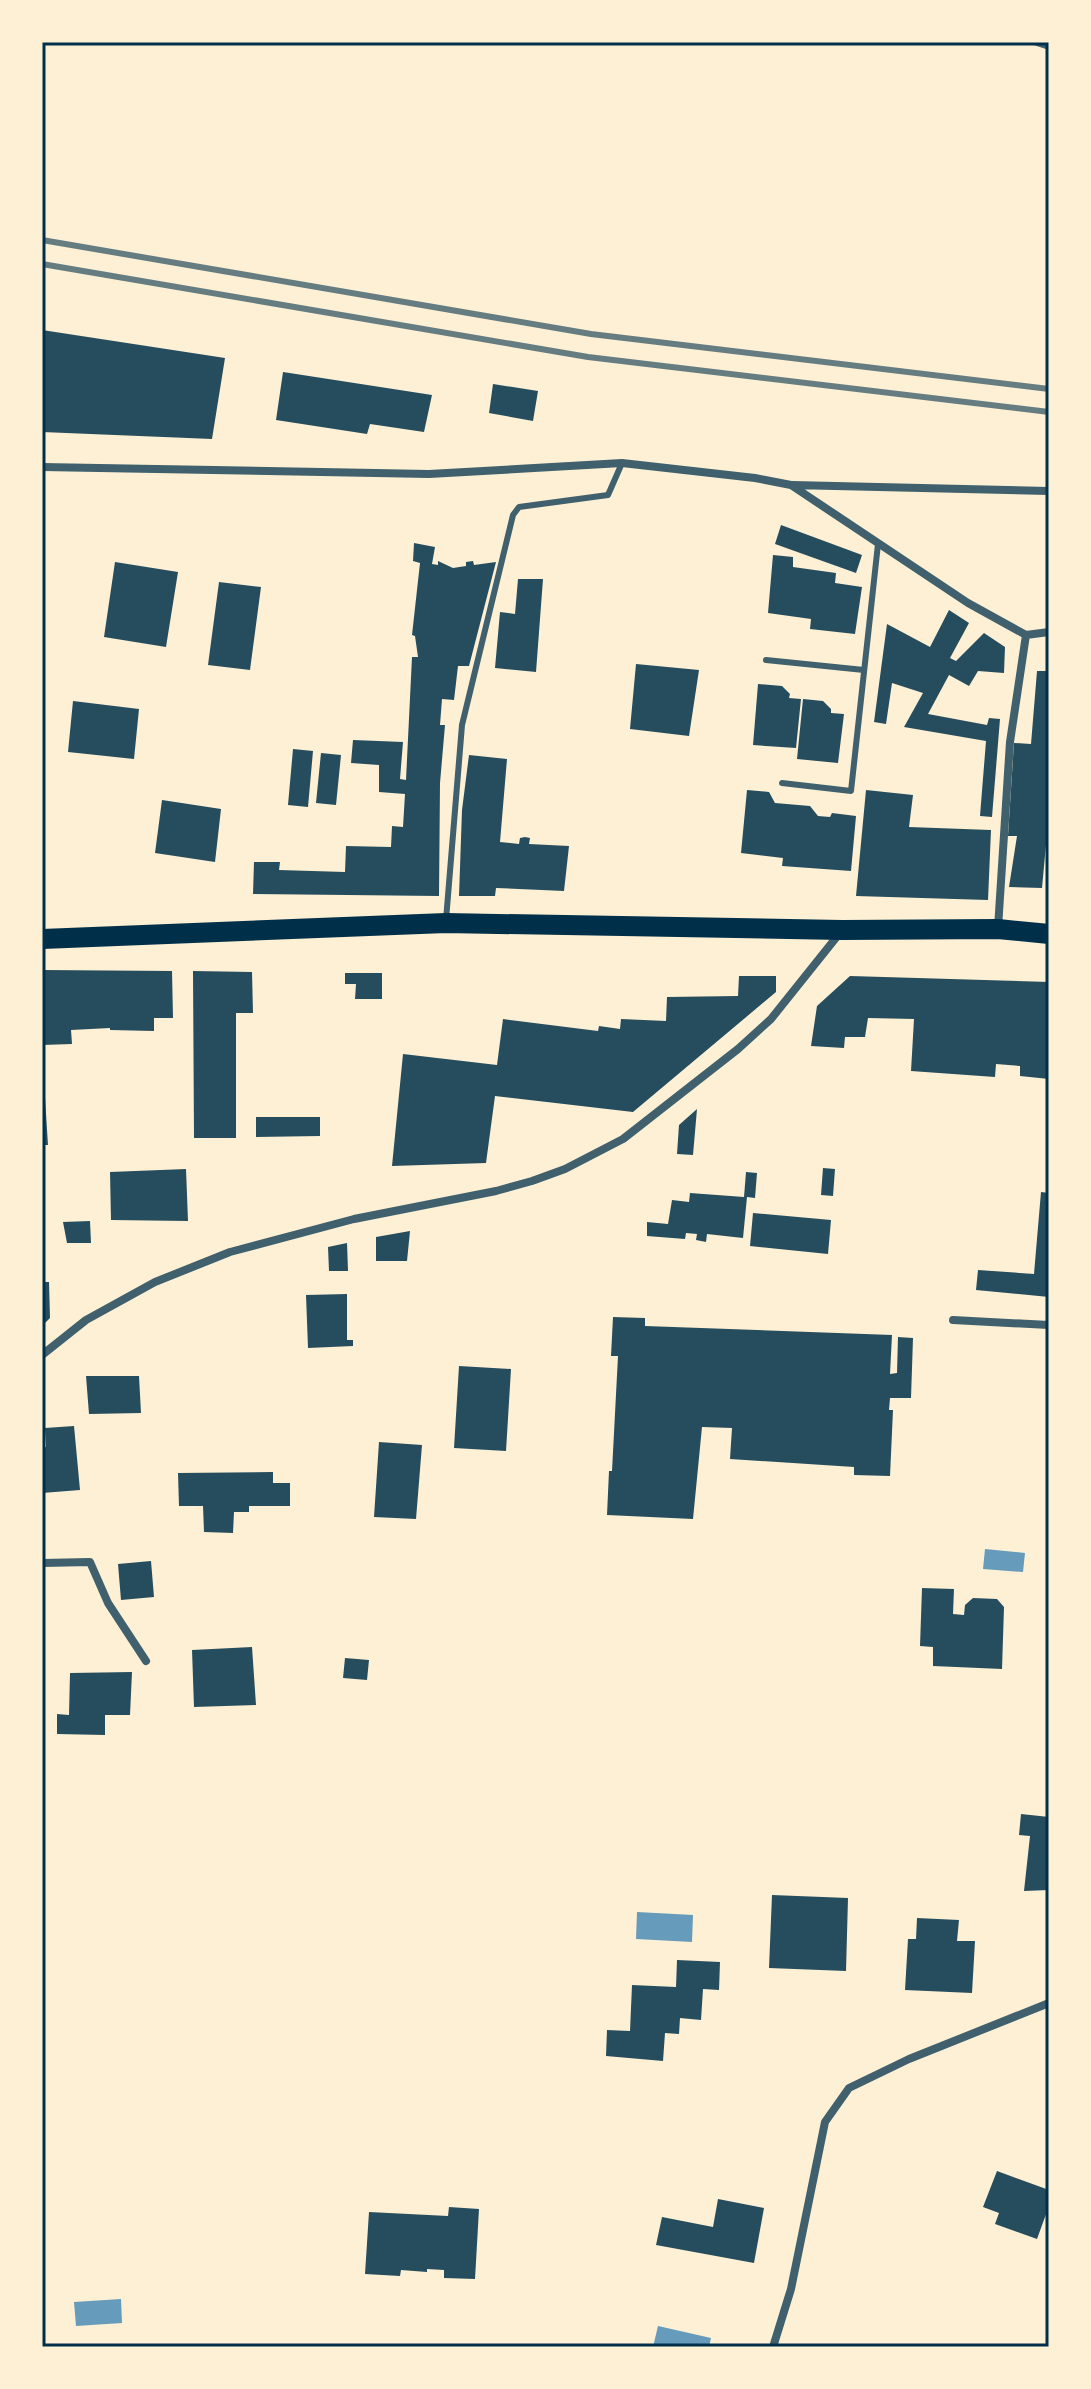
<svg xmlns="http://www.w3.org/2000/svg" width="1091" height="2389" viewBox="0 0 1091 2389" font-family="Lato,sans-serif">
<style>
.water{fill:#669bbc}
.building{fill:#264d5e}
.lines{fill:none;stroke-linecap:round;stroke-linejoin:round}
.service{stroke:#3f606c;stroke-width:6}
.minor{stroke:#3f606c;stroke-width:8}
.primary{stroke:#003049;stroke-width:20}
.rail{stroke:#657d81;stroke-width:6}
.neatline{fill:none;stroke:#003049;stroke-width:3}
</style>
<rect width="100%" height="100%" fill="#fdf0d5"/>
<!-- water -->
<path class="water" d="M985,1549L1025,1553L1023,1572L983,1569Z
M637,1912L693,1915L692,1942L636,1939Z
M121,2299L122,2323L76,2326L74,2302Z
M658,2326L711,2338L709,2347H653Z"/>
<!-- building -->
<path class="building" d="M42,330L225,358L212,439L42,432Z
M283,372L432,395L424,432L370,424L367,434L276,420Z
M493,384L538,391L533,421L489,413Z
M781,525L862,555L856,573L775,544Z
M414,543L435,547L432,564L438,565V561L453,568L466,566V562L473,561L474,565L496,562L469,666H458L454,700L442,699L440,725H445L440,783L439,896L253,894L254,862H280L279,870L345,872L346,846L391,847L392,826L403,827L405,794L379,792V765L351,763L353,740L403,742L400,779L406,780L412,657H418L415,636L412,635L420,563L413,561Z
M773,555L793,557V567L836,573L835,583L862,587L855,634L810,629L811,619L768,613Z
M115,562L178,572L166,647L104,637Z
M518,579H543L536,672L495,668L500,612L515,614Z
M219,582L261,587L250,670L208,665Z
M949,610L969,623L950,658L956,661L984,633L1005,647L1004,673L978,671L969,686L949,675L928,714L987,725L989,718L1000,719L992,817L980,816L986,741L904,727L923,693L892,683L886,724L874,722L887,624L930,647Z
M636,664L699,670L689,736L630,729Z
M1037,671H1049V812L1042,888L1009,887L1017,836H1008L1014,743L1031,744Z
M758,684L782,686L790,694L789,698L801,699L796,748L753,745Z
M803,699L823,701L831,709V713L844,714L838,763L797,759Z
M73,701L139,709L134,759L68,752Z
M293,749L313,751L308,807L288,805Z
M321,753L341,755L336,805L316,803Z
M469,755L507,759L500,842L519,844L520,838L525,837L530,838L529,844L569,846L564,891L496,888L495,896H459L462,810Z
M747,790L769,792L775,803L810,806L818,816L830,817L832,813L856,816L851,871L782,866L783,858L741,853Z
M866,790L913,795L909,827L991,830L988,900L856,896Z
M162,800L221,809L215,862L155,853Z
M42,970L172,971L173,1018H154V1031L110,1030V1028L71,1030L72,1044L42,1045Z
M193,971L252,972L253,1013H236V1138H194Z
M345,973H382V999H355L356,984H345Z
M739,976H776V992L633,1112L495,1096L486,1163L392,1166L403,1054L497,1065L503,1019L598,1031L599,1026L620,1029L621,1019L666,1021L667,997L738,996Z
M850,976L1049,982V1079L1020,1076V1066L996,1064L995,1077L911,1071L914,1019L868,1018L865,1037H845L844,1048L811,1046L817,1006Z
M42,1098H45L48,1145H42Z
M697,1109L693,1155L677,1154L679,1125Z
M256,1117H320V1136L256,1137Z
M823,1168L835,1169L833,1196L821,1195Z
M186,1169L188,1221L111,1220L110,1172Z
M746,1172L757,1173L755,1198L747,1197L743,1238L707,1234L706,1242L696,1240L697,1234L686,1233L685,1239L647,1236V1222L668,1224L672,1200L689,1202L690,1193L744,1197Z
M1041,1192L1049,1193V1297L976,1290L978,1270L1034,1274Z
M753,1213L831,1220L828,1254L750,1246Z
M90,1221L91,1243H67L63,1222Z
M410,1231L407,1261H376V1237Z
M347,1243L348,1271H329L328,1247Z
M42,1282H49L50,1318L42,1326Z
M347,1294V1340H353V1346L308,1348L306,1295Z
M613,1317L645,1318V1326L892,1335L890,1374L897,1373L898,1337L913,1338L911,1398H890L889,1410H893L890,1476L854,1475V1467L730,1459L732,1428L702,1427L693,1519L607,1515L609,1471H612L618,1356H611Z
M459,1366L511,1369L506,1451L454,1448Z
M86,1376H139L141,1413L89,1414Z
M74,1426L80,1490L42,1493V1448L46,1447L45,1428Z
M379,1442L422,1445L416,1519L374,1517Z
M273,1472V1483H290V1506H249V1512H234L233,1533L204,1532L203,1506H179L178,1473Z
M151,1561L154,1597L121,1600L118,1564Z
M922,1588L954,1589L953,1614L964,1615L965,1605L973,1598L997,1599L1004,1607L1002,1669L933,1666V1647L920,1646Z
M252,1647L256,1705L194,1707L192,1650Z
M345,1658L369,1660L367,1680L343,1678Z
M132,1672L130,1715H105V1735L57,1734V1714L69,1715L70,1673Z
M1021,1814L1049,1817V1890L1024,1891L1030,1836L1019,1835Z
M772,1895L848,1898L846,1971L769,1968Z
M917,1918L959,1920L957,1941H975L972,1993L905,1990L908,1939H916Z
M677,1960L720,1962L719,1990L703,1989L701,2020L680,2018L679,2034L665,2033L663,2061L606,2056L607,2030L630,2031L632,1985L676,1987Z
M997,2171L1049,2190V2206L1037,2239L995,2224L999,2213L983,2207Z
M718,2199L764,2208L754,2263L656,2245L662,2217L713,2227Z
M449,2207L479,2209L475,2279L444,2278V2270L427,2269V2272L401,2270L400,2276L365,2274L369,2212L448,2216Z"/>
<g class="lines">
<!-- service -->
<path class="service" d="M1034,42L1049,47
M766,660L864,670
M782,783L851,791L878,544
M446,920L462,725L513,515L519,507L608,495L622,463"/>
<!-- minor -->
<path class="minor" d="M42,467L429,474L622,463L755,478L791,485L968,603L1026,635
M792,485L1049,491
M998,928L1010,742L1026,635L1049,632
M953,1320L1049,1325
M42,1355L86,1320L155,1282L230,1252L354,1219L496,1191L532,1181L565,1169L623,1139L738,1049L771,1019L839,934
M42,1563L90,1562L108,1603L146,1661
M773,2347L791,2289L825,2122L849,2088L909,2059L1049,2003"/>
<!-- primary -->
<path class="primary" d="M42,939L446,923L842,930L998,929L1049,934"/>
<!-- rail -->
<path class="rail" d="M42,240L591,334L1049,389
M42,264L588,357L1049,412"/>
</g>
<!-- border -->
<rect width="1091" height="2389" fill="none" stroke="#fdf0d5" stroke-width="88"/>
<rect x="44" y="44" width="1003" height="2301" class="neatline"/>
</svg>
